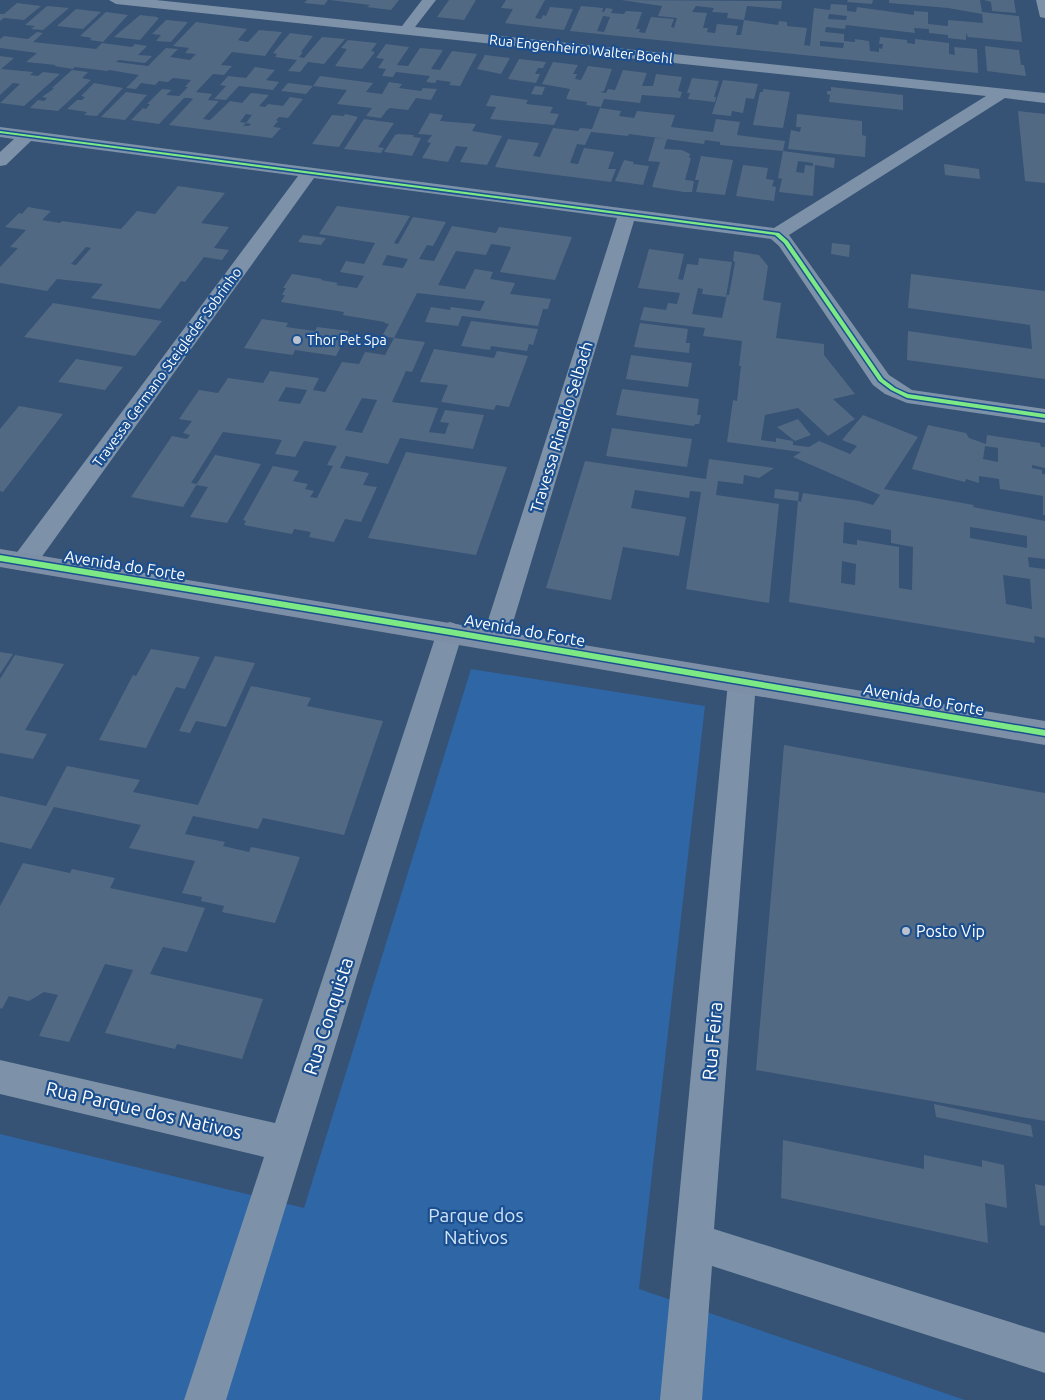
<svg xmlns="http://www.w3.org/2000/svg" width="1045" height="1400" viewBox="0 0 1045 1400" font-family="Ubuntu,sans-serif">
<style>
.green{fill:#2f66a5}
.building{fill:#526984;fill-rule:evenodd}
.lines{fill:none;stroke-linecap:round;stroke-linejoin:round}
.minor{fill:#7d92a8;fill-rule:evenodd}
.major{fill:#7d8ea7;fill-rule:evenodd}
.cycleway-casing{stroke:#1b4f8f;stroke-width:3}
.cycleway{fill:#7ce984;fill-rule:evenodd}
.poi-dot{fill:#b9c2ce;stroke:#1b4f8f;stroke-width:2}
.labels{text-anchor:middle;stroke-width:4.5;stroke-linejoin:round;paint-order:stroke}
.far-street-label{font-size:14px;fill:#fff;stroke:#1b4f8f}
.far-poi-label{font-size:14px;fill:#fff;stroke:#1b4f8f;text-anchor:start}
.street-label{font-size:16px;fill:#fff;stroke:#1b4f8f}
.poi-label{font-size:16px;fill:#fff;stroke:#1b4f8f;text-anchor:start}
.near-street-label{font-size:19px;fill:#fff;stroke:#1b4f8f}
.near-park-label{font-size:19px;fill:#cfe3fa;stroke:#1b4f8f}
</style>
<rect width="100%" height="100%" fill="#365274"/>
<!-- green -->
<path class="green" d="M471,669L705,706L639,1289L965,1400H0V1134L304,1208Z"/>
<!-- building -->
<path class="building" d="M307,0H328L324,5L304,3Z
M330,0H399L391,10L367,7L370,5Z
M449,0H476L464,20L437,17Z
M506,0H545L535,18L541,19L543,15L546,16L550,7L573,9L564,30L537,27L505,23L513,9L501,8Z
M621,0L782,1L781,9L747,6L744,20L778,25L779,21L787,22V26L807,28L804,45L810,46L814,8L830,10L831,4L847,5V11L856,12L857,7L914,15V11L928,12V24L948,26V20L983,23L982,14L948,8L889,3V0H980L982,12L1019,16L1022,42L968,37L966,33V40L948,38V35L929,33V29L914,28L915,33L846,25L845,29L826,27L825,32L844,34V41L855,42V39L869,41L870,51L879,52V48L882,49L883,44H879L880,37L907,40V43L915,44V39L949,43V54L955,55L954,47L977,49L978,73L570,31L581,6L603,8L602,12H604L606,8L613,9L611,13L624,14L626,11L642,12L636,29H640L639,32L645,33L651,17L674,19L671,27L674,28L677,18L658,16L662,6ZM696,6L714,8L712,12L728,13L727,18L744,20L741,35H736L738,26L717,24L715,33L707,32L708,28H703L707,13L692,12ZM829,14L847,16L846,20L828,19ZM603,16L610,17L604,32L597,31ZM820,41L844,43L843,48L820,46Z
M848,0H873L872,4L847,2Z
M984,0H1014L1016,13L992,11L991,2Z
M17,3L41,6L24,20L4,18L0,21V14H4Z
M47,6L69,8L43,30L31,29L35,26L25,25Z
M76,9L101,12L83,29L57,26Z
M106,12L128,15L103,42L90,40L92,38L80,36Z
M140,15L158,17L157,18H159L140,40L114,37Z
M166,20L188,22L171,42L156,41L161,35L152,34Z
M196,22L247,29L238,40L242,41L248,42L259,30L282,32L265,56L232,52L221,65L232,66L224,75L213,74L196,92L212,94L208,100L219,101L203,119L210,120L230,101L242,103L251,93L269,95L259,106L265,107L268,104L283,106L290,97L303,99L288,118L279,117L276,120L278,121L273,127L281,128L272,138L169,125L193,99L190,98H184L159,124L131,120L143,108L146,109L150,104H147L162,89L172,90L166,95L179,96L188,87H185L191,80L173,78L168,82L159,81L155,85L141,83L136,89L126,88L139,75L109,70L107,71L75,67L73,69L54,66L56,65L26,62L37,53L0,48V39L4,36L28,39L37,32L43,33L33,42L96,49L102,43L132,47L135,44L147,46L138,55L152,56L145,63L119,60L116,62L148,66L166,48L178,49L170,57L190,60L196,54L185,53L189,48L173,46ZM246,114L252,115L246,123L251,124L249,126H243L246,123L240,122Z
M290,33L313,36L301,52H303L299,57L304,58L322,37L345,39L324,64L308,62L300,72L288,71L297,60L275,57L277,54L273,53Z
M348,40L377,43L371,51L375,52L362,69L335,66L347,49L341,48Z
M386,44L409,47L397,65L408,66L420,48L443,50L431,69L440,70L452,51L477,54L460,86L449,85L451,82L437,80L435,83L426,82L430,76L396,72L393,77L382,76L386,69L378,68L384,59L376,58Z
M985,46L1019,50L1021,65H1024L1026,76L987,71Z
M485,55L510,58L501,74L477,69Z
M0,56L14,58L1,69L33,72L30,75L38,76L43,72L60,74L24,106L0,103L20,84L13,83L0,95Z
M519,59L546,62L543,68H538L535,74H540L536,83L508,79Z
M553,62L578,65L573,74H577L575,79L581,80L588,66L612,69L604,91L600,92L606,93L608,89L615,90L623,70L647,73L642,86H653L656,74L682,77L678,91L682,92L680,98L642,95L640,103L604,99L601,107L586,105L587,102L566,99L570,89L542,84Z
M255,67L275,70L266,80L279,82L273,90L239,86L226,100L214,99L226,86L220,85L228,76L246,78Z
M72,70L88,72L82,78L91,80L58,111L30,108L38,100L44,101L47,98L42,97L52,90L54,88H52Z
M320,76L373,83L366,92L382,94L389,82L402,84L399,88L421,91L423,88L437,89L431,100L416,98L408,110L390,108L387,110L381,118L366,116L372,108L337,104L347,90L313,86L306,94L281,91L288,83L313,86Z
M692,78L719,81L714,97H716L715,102L688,99L690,93H687Z
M723,80L758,84L754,99L746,98L743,113L732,111L731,116L712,114Z
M94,83L123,88L97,116L84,115L87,112L67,109L77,100H82L85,97L81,96Z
M535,86L545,87L542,95L531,94Z
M831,87L903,95V110L829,102L830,95L827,94V91H831Z
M763,89L790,92L783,128L753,125L760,92H763Z
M126,92L147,95L125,120L101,117Z
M491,95L528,100L526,104L553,107L550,113L559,114L554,125L490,119L496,107L486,106Z
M600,108L621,111L619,116L634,118L637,111L675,115L671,127L713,132L716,119L740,122L737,135L785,141L783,151L720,145V142L705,140L704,144L629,134L628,136L591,132L585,145L577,144L570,163L578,164L584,148L614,152L608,169H616L611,182L495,167L508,139L539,143L533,156L540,157L553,128L578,131L580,128L592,129Z
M1018,111L1045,114V183L1025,181Z
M430,113L443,115L440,121L476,124L472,131L502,136L487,165L460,162L468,147H464L456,146L448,162L422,158L431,143L427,142L432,135L418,134Z
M345,114L358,117L339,147L312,144L332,115L344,116Z
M797,114L862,121V135L866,136L865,157L788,149L791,130L800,132L801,127H796Z
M364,119L394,123L378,147L384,148L381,153L344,149Z
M398,134L414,135L413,137L421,138L412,156L384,152L395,135Z
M655,138L667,139L664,149L682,150L690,154L689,158H691L685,180L694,181L692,192H684L652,187L660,162L648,161Z
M783,151L835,158L834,168L815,165L813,196L779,192L782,179L778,178ZM798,161L813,163V166L805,165L804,173L796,172Z
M701,156L733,160L725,195L696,192L699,180H695Z
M624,160L634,162L633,164L649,166L643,185L615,181Z
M944,164L979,169L980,179L945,175Z
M743,165L768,168L766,179L774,180L772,186L776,187L774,201L736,196Z
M178,186L225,193L201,223L229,227L214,248L229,250L222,260L204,257L185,282L181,281L160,309L91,298L103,284L57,279L47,291L0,283V267L18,248L10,247L26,230L5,227L19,213L22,214L28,207L51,211L42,220L60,223L62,221L121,229L137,211L155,214ZM86,247L91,248L76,265L71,264Z
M337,206L410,216L394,243L398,244L413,217L446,222L433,246L427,245L419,259L434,261L452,226L496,233L499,227L572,237L555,280L500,272L511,247L491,244L486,255L456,251L438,285L465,289L475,269L493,272L490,279L515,283L510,294L551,299L548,309H543L538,326L462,316L458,326L425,322L431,307L450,310L451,307L480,311L485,301L417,293L394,338L382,336L389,324L384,323L385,322L343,315L344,312L281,302L285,295H282L286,288H283L292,274L322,279L321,280L338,283L336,285L357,288L364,276L340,272L346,261L364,264L375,243L319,234ZM387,255L408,259L403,268L382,265Z
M303,235L326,238L321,245L298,242Z
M832,243L850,245L849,257L831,254Z
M649,249L684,254L678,279L683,280L687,264L698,265L699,258L732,262L726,297L702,294L703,289L698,288L692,314L722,318L727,295H729L735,262L733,261L734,251L759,255L768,266L763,300L781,303L776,338L824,344V355L855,394L833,399L855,419L828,436L798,408L765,415L761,440L776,442V438L793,441V445L809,447L819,441L850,454L857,446L842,440L863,415L918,437L884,489L974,505L973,507L1045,521V559L1028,557L1029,567L1045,569V638L1034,636L1035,643L789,602L798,501L774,498L775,489L799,492L798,501L801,502L803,493L859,501L873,505L880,495L793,457L801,452L727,442L733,400L737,401L741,366H739L742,341L703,336L705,328L640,320L644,307L666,310L668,303L677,304L680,293L638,288ZM844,522L891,530V543L913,547L912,590L899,588V547L857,540V545L843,543ZM970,527L1027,536V548L970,538ZM842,561L856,564L855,585L841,583ZM1003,575L1030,579L1032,609L1006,604Z
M911,274L1045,291V379L907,360L908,331L1032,349L1030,325L908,308Z
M53,303L162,321L135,356L24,337Z
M262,319L288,323L286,327L315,331L317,327L349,331L336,356L295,350L293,355L244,348Z
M471,321L538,329L533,345L529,344L527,351L491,346L490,350L461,346Z
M640,323L688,329L686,343H690L689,353L634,347Z
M394,338L425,342L412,372L406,371L392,402L438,408L429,432L445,434L449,423L440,422L445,410L484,415L473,449L400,438L388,464L346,456L340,468L369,473L363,485L377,487L361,522L345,519L334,542L309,537L311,532L294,529L292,534L244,525L246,521L243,520L273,466L299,471L293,481L308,484L305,489L314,491L310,497L317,498L333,466L327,465L337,446L304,441L295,457L275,454L282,440L223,432L191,483L197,484L183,507L131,497L172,436L187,439L190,435L183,433L192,421L179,419L199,390L218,393L228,378L263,383L270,371L319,378L313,390L325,392L342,362L359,364L365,352L385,355ZM286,387L307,390L300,404L278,401ZM362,398L377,400L362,433L345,430Z
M434,349L494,358L497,351L528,356L509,407L496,405L494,410L441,402L448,385L420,382Z
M631,355L692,363L688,387L626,379Z
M76,359L123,367L105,390L58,382Z
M622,389L699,399L697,415H701L699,424H695L694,426L616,415Z
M19,406L63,414L3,492L0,491V429Z
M798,419L811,435L795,441L777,427Z
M928,425L966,433L969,438L986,444L987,435L1040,443L1041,447H1045V468L1032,465V468L1042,470V474H1045V515H1043V496L1000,489L999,479L979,476V483L966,479L965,482L912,469ZM985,446L998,448V462L983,459Z
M612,428L692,439L687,467L606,456Z
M406,452L507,467L476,555L368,538Z
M215,455L261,464L227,523L190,517L208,487L196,485Z
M709,459L774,468L759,478L744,475L743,484L718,481L716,495L779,504L769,603L686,589L701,492L690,491L689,498L635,490L631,508L686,517L679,556L623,547L611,600L546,588L585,461L706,479Z
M151,649L200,657L185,689L176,687L146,748L99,740L133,675L136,676Z
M0,652L13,654L0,674Z
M15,655L64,664L25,730L47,734L33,759L0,753V679Z
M215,656L255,663L226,727L196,721L190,733L179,731Z
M251,686L311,698L307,706L383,721L344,835L263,818L258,829L193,816L185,834L225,842L223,846L249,852L251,847L300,857L275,923L222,912L224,906L201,901L202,897L182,893L195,861L129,848L141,825L54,807L31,849L0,842V796L46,806L67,766L140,780L133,792L198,805Z
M784,745L1045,793V1121L756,1070Z
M23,863L70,873L72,869L115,878L110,888L205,908L187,952L163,947L150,974L263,999L242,1059L177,1044L175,1049L105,1033L133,970L105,964L69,1042L39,1036L58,995L44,992L29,1001L9,996L2,1009L0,1008V906Z
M934,1104L1031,1125L1033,1137L936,1117Z
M783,1140L924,1169V1155L982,1167V1160L1004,1165L1007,1208L985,1203L988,1243L781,1198Z
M1035,1184L1045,1186V1226L1040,1225Z"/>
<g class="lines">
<!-- minor -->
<path class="minor" d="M109,0H156L402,26L422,0H436L415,27L1045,93V103L1005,98L789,235L889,375L912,390L1045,409V423L907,403L885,394L873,385L779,246L771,239L634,221L508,639L504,646L495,650L486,646L482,639L617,218L314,178L33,569L24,571L15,569L12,562L15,555L298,176L31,141L6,165L0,166V152L14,139L0,137V127L774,228L986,96L116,4Z
M1036,0H1045V18L1040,17Z
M450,622L459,625L463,632L226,1400H184L264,1157L0,1094V1060L275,1123L437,632L441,625Z
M742,671L752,674L756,682L714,1229L1045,1333V1373L712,1266L702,1400H660L728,682L732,674Z"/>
<!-- major -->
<path class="major" d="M0,549L1045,721V745L0,567Z"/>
<defs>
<path id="cycleway" d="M0,131L779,233L788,241L883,379L895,388L908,394L1045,414V418L907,398L891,390L879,381L784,243L775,235L0,133Z
M0,555L450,629L1045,730V736L450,635L0,561Z"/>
</defs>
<!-- cycleway casing -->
<use href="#cycleway" class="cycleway-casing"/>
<!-- cycleway -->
<use href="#cycleway" class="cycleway"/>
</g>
<!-- markers -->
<g class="poi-dot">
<circle cx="297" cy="340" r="5"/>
<circle cx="906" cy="931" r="5"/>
</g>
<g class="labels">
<!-- far-street labels -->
<g class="far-street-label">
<text transform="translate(581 49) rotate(6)" y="5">Rua Engenheiro Walter Boehl</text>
<text transform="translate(167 367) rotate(-54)" y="5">Travessa Germano Steigleder Sobrinho</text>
</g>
<!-- far-poi labels -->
<g class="far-poi-label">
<text x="307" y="345">Thor Pet Spa</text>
</g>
<!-- street labels -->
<g class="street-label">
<text transform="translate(561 427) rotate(-73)" y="6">Travessa Rinaldo Selbach</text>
<text transform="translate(125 565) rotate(9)" y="6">Avenida do Forte</text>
<text transform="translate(525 630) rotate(10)" y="6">Avenida do Forte</text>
<text transform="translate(924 699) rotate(10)" y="6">Avenida do Forte</text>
</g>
<!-- poi labels -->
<g class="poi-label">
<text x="916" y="937">Posto Vip</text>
</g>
<!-- near-street labels -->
<g class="near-street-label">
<text transform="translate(328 1016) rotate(-72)" y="7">Rua Conquista</text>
<text transform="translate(712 1041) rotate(-85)" y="7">Rua Feira</text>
<text transform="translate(144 1110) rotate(13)" y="7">Rua Parque dos Nativos</text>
</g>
<!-- near-park labels -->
<g class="near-park-label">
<text x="476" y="1222">Parque dos<tspan x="476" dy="22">Nativos</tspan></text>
</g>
</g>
</svg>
